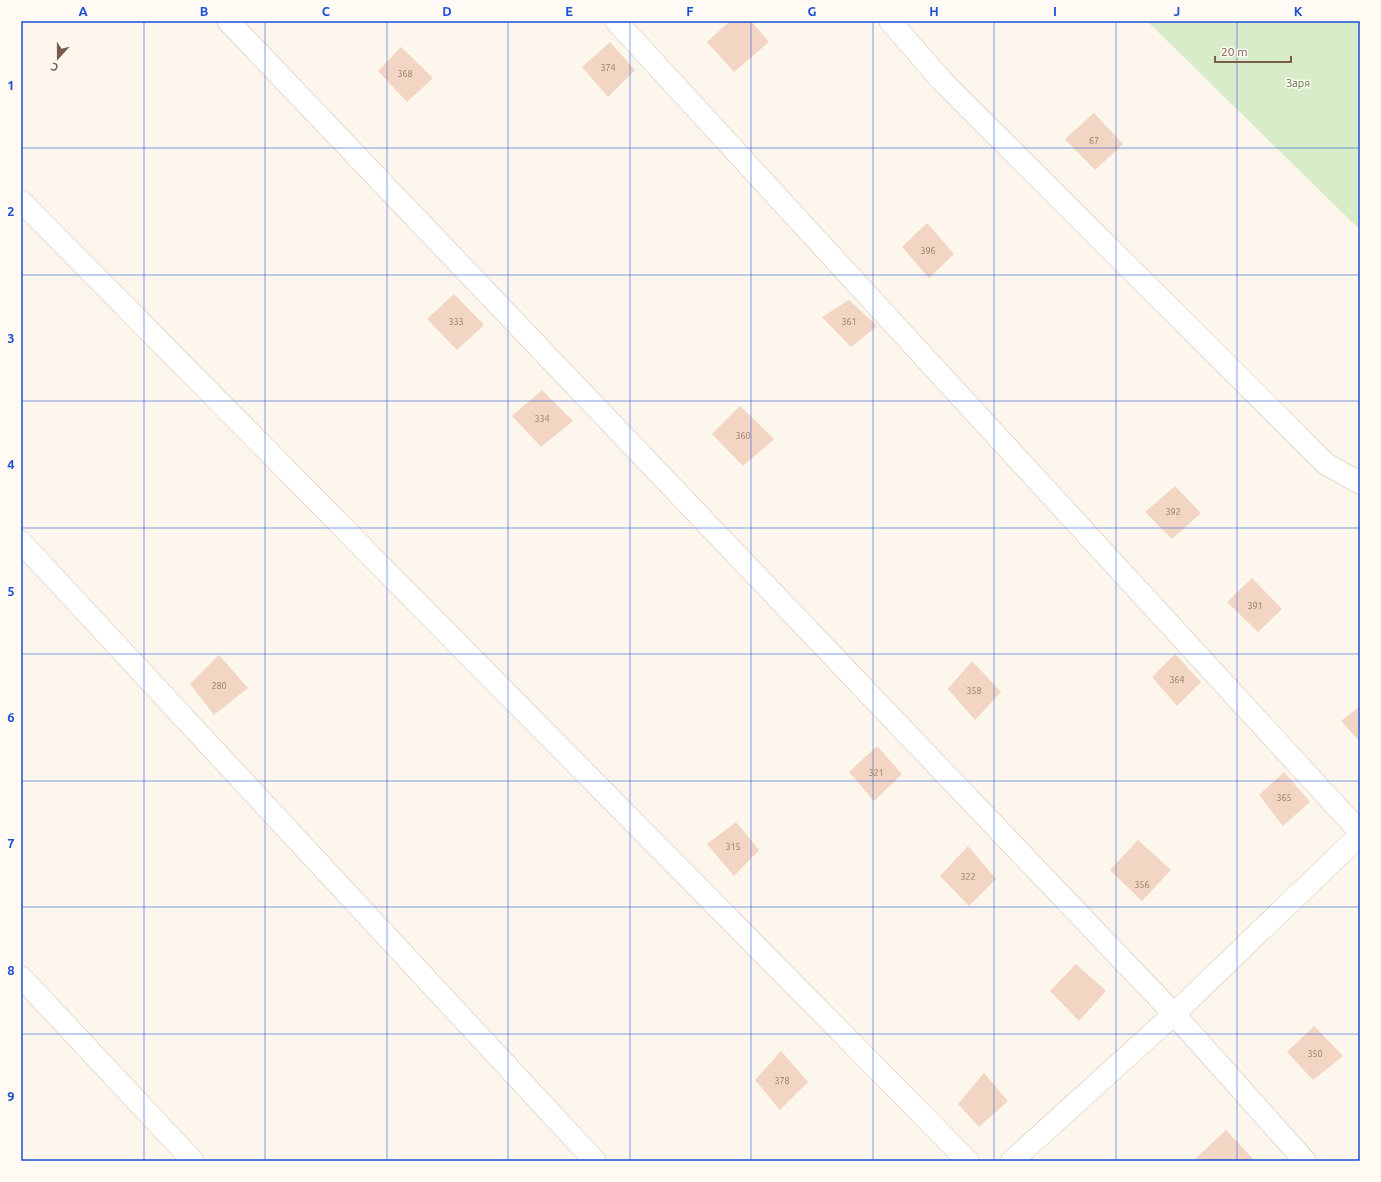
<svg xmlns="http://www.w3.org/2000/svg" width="1381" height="1182" viewBox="0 0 1381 1182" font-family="Ubuntu,sans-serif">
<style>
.green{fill:#d8ecc9}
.building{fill:#f3d5c3}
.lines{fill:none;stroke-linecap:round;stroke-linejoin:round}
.minor-casing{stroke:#d1beb0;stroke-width:23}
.minor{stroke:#fff;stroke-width:22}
.grid{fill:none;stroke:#1d4ed8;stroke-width:1;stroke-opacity:0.55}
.labels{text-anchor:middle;stroke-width:3;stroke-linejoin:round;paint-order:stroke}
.number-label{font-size:9px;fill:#987a6a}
.park-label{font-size:11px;fill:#537a41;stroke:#fffaf3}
.neatline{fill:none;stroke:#1d4ed8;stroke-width:1.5}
.grid-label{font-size:13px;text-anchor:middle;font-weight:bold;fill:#1d4ed8}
</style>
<rect width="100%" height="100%" fill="#fdf6ec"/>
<!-- green -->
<path class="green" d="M1147,21H1360V230Z"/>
<!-- building -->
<path class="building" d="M730,21H751L769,42L734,72L707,42Z
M610,42L635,70L608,97L582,67Z
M401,47L433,78L407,102L378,71Z
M1094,113L1123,144L1095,170L1065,139Z
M927,223L954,254L929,278L902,247Z
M454,294L484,325L457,350L427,319Z
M849,300L877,326L851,347L822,317Z
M542,390L573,421L541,447L512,416Z
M740,406L774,439L743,466L712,434Z
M1175,486L1201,513L1172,539L1145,512Z
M1252,578L1282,609L1258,632L1227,602Z
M1175,654L1201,682L1177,706L1152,677Z
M219,655L248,688L214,715L190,684Z
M972,661L1001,692L975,720L948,689Z
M1360,706V742L1341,721Z
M877,746L902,774L874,801L849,772Z
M1284,772L1310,802L1283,826L1259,795Z
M736,822L759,850L734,876L707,844Z
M1138,840L1171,870L1142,901L1110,870Z
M968,846L996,879L969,906L940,876Z
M1076,964L1106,991L1079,1021L1050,991Z
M1314,1026L1343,1056L1313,1080L1287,1052Z
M781,1051L808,1082L780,1110L755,1080Z
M984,1073L1008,1101L979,1127L958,1104Z
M1226,1130L1255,1161H1199L1196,1158Z"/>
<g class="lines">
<defs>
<path id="minor" d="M228,21L1174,1014L1305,1161
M616,21L1360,832
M890,21L943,82L1326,464L1360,483
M21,201L968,1161
M21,542L595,1161
M21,977L193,1161
M1012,1161L1174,1014L1360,835"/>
</defs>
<!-- minor casing -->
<use href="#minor" class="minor-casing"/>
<!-- minor -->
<use href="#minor" class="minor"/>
</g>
<!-- grid -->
<path class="grid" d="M144,21V1161M265,21V1161M387,21V1161M508,21V1161M630,21V1161M751,21V1161M873,21V1161M994,21V1161M1116,21V1161M1237,21V1161M21,148H1360M21,275H1360M21,401H1360M21,528H1360M21,654H1360M21,781H1360M21,907H1360M21,1034H1360"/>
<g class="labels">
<!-- number labels -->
<g class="number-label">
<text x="608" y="71">374</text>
<text x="405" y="77">368</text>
<text x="1094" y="144">67</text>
<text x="928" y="254">396</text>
<text x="456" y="325">333</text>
<text x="849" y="325">361</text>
<text x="542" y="422">334</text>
<text x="743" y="439">360</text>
<text x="1173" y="515">392</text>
<text x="1255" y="609">391</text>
<text x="1177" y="683">364</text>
<text x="219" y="689">280</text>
<text x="974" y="694">358</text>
<text x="876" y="776">321</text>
<text x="1284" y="801">365</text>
<text x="733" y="850">315</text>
<text x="968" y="880">322</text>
<text x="1142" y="888">356</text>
<text x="1315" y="1057">350</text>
<text x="782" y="1084">378</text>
</g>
<!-- park labels -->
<g class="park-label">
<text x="1298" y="87">Заря</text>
</g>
</g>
<!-- border -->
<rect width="1381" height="1182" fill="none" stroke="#fffaf3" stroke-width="44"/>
<!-- north arrow -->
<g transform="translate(58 58) rotate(201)" stroke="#fffaf3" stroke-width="3" paint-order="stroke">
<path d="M0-3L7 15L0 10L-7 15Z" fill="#7a5c4d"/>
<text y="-6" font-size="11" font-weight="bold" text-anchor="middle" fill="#7a5c4d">С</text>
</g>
<!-- scale -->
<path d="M1215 56v6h76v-6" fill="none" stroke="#7a5c4d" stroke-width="2"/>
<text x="1221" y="56" font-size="12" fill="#7a5c4d" stroke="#fffaf3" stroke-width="3" paint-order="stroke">20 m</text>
<rect x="22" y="22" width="1337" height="1138" class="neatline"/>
<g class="grid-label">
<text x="83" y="16">A</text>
<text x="204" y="16">B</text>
<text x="326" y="16">C</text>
<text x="447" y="16">D</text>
<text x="569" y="16">E</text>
<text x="690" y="16">F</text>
<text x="812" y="16">G</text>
<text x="934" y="16">H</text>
<text x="1055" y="16">I</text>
<text x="1177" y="16">J</text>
<text x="1298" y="16">K</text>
<text x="11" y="90">1</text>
<text x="11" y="216">2</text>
<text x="11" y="343">3</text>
<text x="11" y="469">4</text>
<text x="11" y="596">5</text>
<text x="11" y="722">6</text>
<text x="11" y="848">7</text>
<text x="11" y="975">8</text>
<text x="11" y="1101">9</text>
</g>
</svg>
